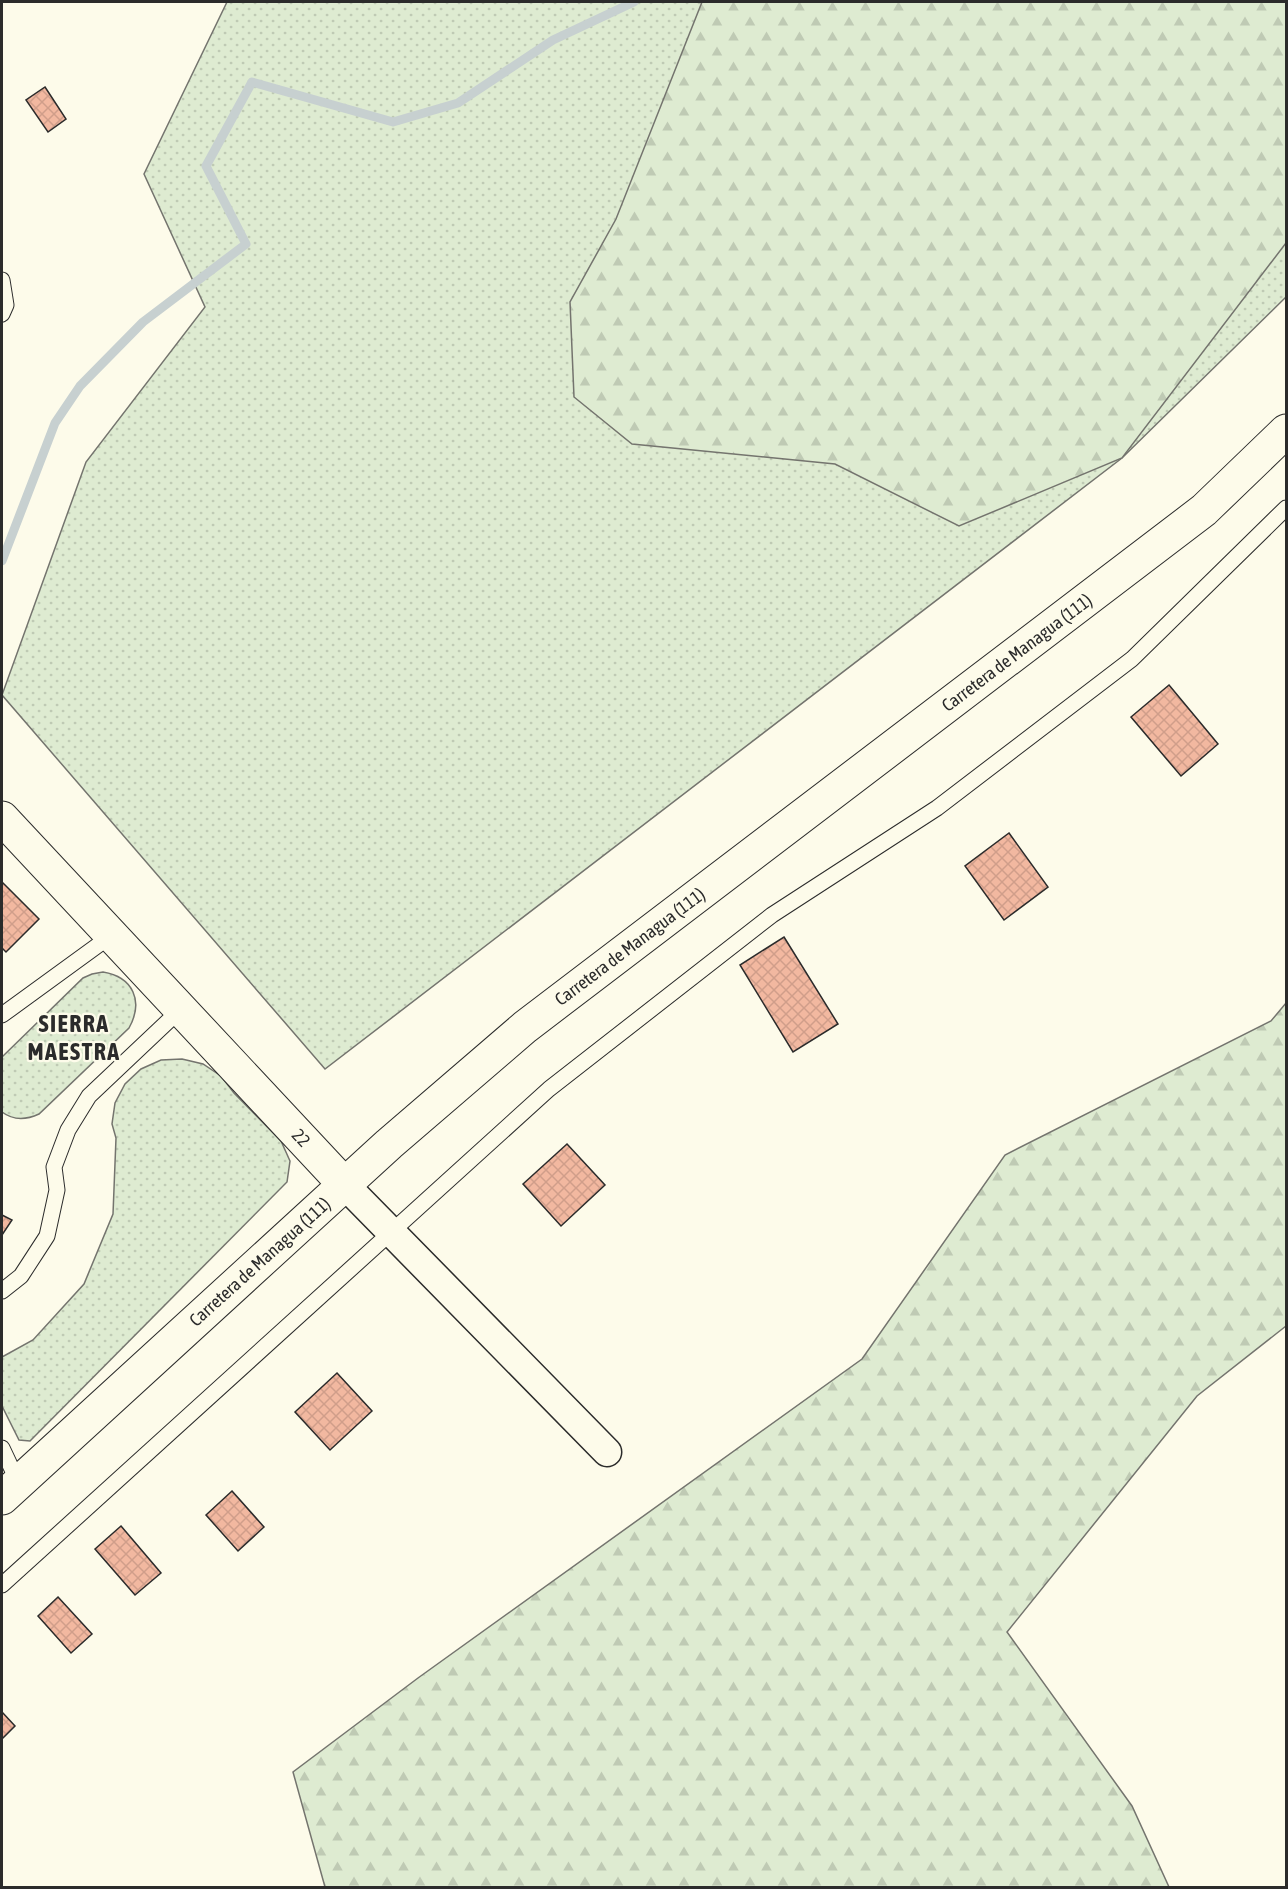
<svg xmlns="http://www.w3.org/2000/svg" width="1288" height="1889" viewBox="0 0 1288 1889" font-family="'Asap Condensed',sans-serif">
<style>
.grass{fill:url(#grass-dots);stroke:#74746e;stroke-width:1.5}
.forest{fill:url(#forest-firs);stroke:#74746e;stroke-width:1.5}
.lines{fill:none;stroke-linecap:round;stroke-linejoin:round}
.stream{stroke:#c7d0d0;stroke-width:9}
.building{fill:url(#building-cross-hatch);stroke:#2b2b2b;stroke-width:1.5}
.lane-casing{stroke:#2b2b2b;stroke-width:17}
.street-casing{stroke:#2b2b2b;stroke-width:31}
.secondary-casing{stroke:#2b2b2b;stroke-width:35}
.primary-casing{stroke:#2b2b2b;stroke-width:35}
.lane{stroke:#fdfbea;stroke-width:15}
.street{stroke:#fdfbea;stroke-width:28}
.secondary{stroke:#fdfbea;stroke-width:33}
.primary{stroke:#fdfbea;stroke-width:33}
.labels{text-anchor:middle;stroke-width:4.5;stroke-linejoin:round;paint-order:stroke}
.street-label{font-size:18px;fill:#2b2b2b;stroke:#fdfbea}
.district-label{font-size:24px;font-weight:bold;letter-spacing:1.5px;fill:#2b2b2b;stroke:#fdfbea}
</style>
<defs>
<pattern id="grass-dots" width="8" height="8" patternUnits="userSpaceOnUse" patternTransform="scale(1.5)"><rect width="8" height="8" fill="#deebd1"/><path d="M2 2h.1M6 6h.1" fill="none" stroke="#bfcab4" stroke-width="1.8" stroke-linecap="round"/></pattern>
<pattern id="forest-firs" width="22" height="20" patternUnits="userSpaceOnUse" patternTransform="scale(1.5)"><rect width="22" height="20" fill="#deebd1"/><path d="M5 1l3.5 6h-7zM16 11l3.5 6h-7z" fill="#bfcab4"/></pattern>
<pattern id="building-cross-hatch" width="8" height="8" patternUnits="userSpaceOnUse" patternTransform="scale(1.5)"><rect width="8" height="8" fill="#f2b8a0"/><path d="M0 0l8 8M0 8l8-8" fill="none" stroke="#d09e8a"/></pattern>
</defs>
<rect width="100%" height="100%" fill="#fdfbea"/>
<!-- grass -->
<path class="grass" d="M227,2H1286V297L1122,458L325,1069L2,695L86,462L205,307L144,174Z
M103,972C133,977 144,1001 129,1028L39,1114C26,1120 14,1121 2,1112V1057L83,978L92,974Z
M182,1059L203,1064L221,1076L234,1093L281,1141L290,1161L287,1182L30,1441L19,1440L2,1406V1357L33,1340L84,1284L113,1214L116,1138L112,1124L115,1103L125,1084L141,1069L161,1060Z"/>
<!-- forest -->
<path class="forest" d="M702,2H1286V243L1122,458L959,526L835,464L632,444L574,397L570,302L616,219Z
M1286,1003V1326L1197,1396L1007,1632L1132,1806L1169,1887H325L293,1772L418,1678L862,1359L1005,1155L1271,1021Z"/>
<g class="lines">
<!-- stream -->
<path class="stream" d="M2,561L55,423L80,386L143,322L246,244L206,166L252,82L393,122L458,103L553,40L634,2"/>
</g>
<!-- building -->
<path class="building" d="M45,87L66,119L48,132L26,100Z
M1169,685L1218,744L1181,776L1131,717Z
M1009,833L1048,887L1004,920L965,866Z
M2,882L39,919L6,952L2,948Z
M784,937L838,1024L793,1052L740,965Z
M567,1144L605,1185L561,1226L523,1184Z
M2,1215L12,1220L2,1235Z
M337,1373L372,1411L330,1450L295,1412Z
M232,1491L264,1527L238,1551L206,1515Z
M121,1526L161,1573L135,1595L95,1549Z
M58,1597L92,1634L71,1653L38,1616Z
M2,1712L15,1726L2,1739Z"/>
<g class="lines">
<defs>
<path id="lane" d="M2,280L6,305L2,314
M2,1015L112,935
M2,1291L21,1276L47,1236L57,1190L54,1167L68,1130L89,1096L181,1009
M2,1448L18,1482
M2,1585L549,1089L772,915L937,808L1132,659L1286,508"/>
<path id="street" d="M345,1185L607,1452"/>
<path id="secondary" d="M2,818L345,1185"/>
<path id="primary" d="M2,1498L389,1144L525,1027L1204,510L1286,431"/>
</defs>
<!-- lane casing -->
<use href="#lane" class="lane-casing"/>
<!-- street casing -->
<use href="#street" class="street-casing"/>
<!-- secondary casing -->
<use href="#secondary" class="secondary-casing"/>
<!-- primary casing -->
<use href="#primary" class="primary-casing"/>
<!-- lane -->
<use href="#lane" class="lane"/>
<!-- street -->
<use href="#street" class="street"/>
<!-- secondary -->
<use href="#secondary" class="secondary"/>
<!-- primary -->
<use href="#primary" class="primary"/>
</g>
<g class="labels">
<!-- street labels -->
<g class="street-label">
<text transform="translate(1017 653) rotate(-37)" y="6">Carretera de Managua (111)</text>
<text transform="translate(630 947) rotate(-37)" y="6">Carretera de Managua (111)</text>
<text transform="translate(301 1138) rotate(47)" y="6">22</text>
<text transform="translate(260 1262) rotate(-42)" y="6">Carretera de Managua (111)</text>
</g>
<!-- district labels -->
<g class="district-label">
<text x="74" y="1032">SIERRA<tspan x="74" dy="28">MAESTRA</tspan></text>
</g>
</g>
<!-- border -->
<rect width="1288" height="1889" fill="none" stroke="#2b2b2b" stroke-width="6"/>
</svg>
